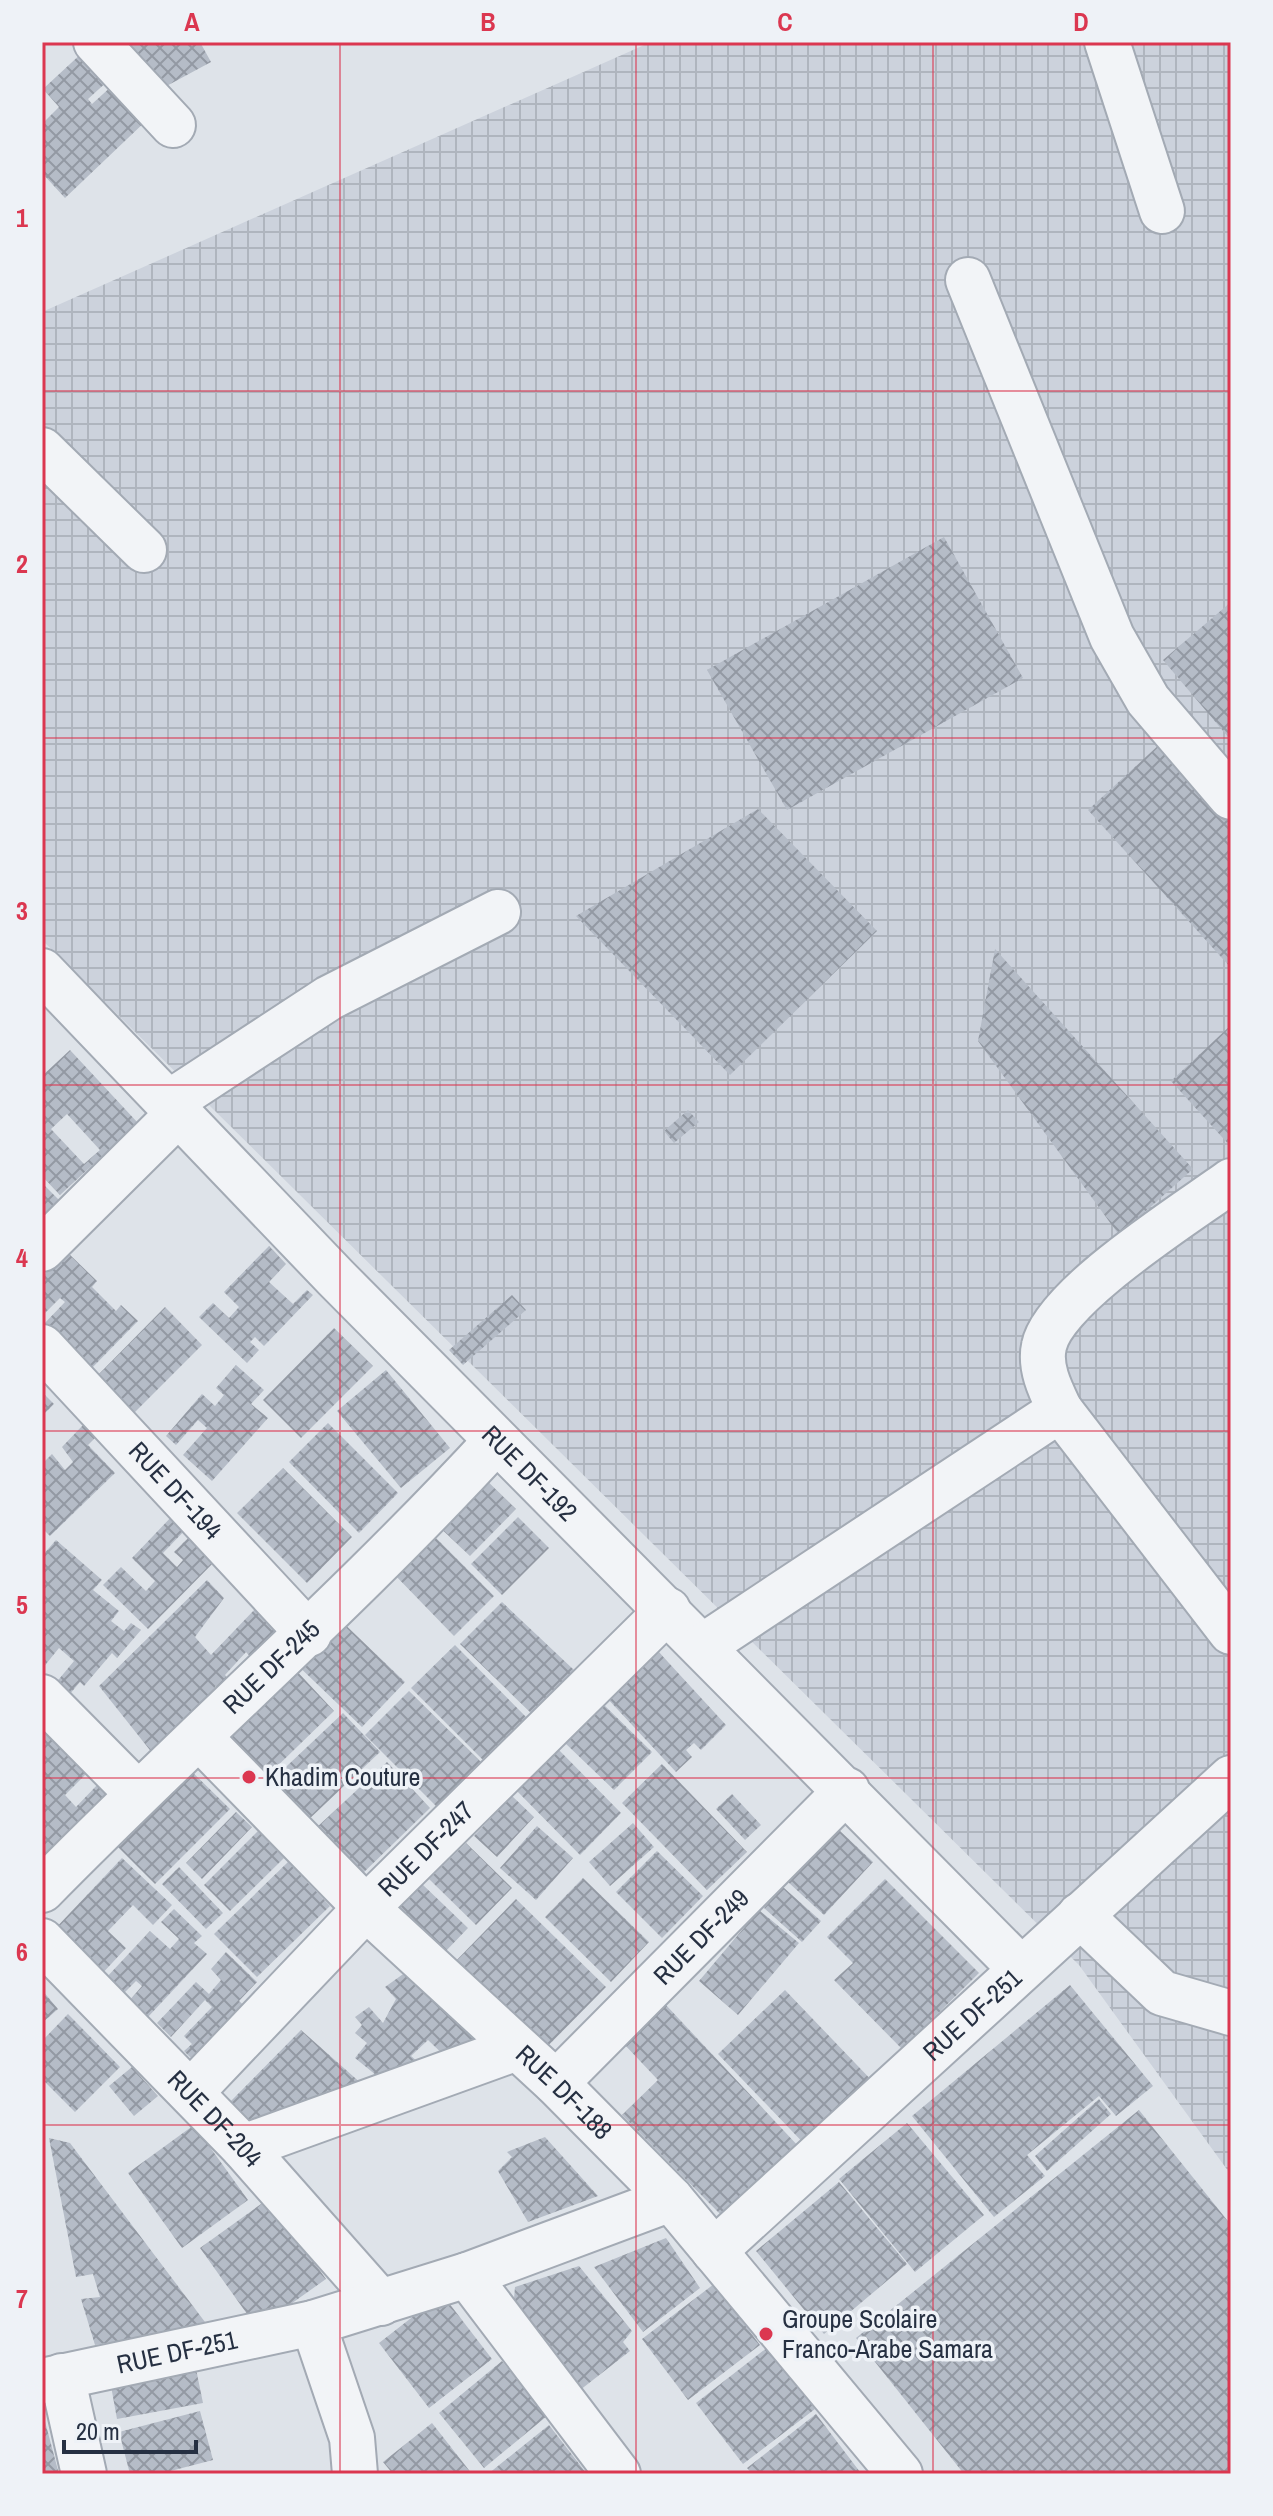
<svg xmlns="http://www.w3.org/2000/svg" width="1273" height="2516" viewBox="0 0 1273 2516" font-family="'Archivo Narrow',sans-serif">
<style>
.industrial{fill:url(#industrial-grid)}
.building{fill:url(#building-cross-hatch);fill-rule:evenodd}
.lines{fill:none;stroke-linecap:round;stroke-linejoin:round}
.minor-casing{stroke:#a3aab4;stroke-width:48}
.minor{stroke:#f2f4f7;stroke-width:44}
.grid{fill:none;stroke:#db3750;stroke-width:2;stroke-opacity:0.55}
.poi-dot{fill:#db3750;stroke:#eef2f7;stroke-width:3}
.labels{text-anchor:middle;stroke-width:7;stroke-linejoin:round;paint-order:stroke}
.street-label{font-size:26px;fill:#263042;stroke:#eef2f7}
.poi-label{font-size:26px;fill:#263042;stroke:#eef2f7;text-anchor:start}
.neatline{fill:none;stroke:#db3750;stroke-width:3}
.grid-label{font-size:26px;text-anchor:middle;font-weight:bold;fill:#db3750}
</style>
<defs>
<pattern id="industrial-grid" width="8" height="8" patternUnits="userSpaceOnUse" patternTransform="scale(2)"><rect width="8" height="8" fill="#ccd2dc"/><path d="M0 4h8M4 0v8" fill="none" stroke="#afb5be"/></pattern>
<pattern id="building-cross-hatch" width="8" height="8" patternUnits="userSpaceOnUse" patternTransform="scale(2)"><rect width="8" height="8" fill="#b5bcc7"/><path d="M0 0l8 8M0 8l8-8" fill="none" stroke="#9399a3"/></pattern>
</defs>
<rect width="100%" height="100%" fill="#dee3e9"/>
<!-- industrial -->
<path class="industrial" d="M651,42H1231V2175L1079,1965L42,940V312Z"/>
<!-- building -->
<path class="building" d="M118,42H200L211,62L148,96Z
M84,51L110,79L88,99L92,104L114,84L148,119L65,198L42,173V124L59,107L43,89Z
M944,537L1023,678L787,810L707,670Z
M1231,602V736L1229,738L1163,660Z
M1161,743L1231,821V968L1088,810Z
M758,809L877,931L730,1075L576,916Z
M995,949L1193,1169L1119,1235L978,1041Z
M1231,1025V1147L1171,1081Z
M70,1050L138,1123L60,1195L42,1176V1076ZM67,1114L100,1150L84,1164L51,1129Z
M688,1110L699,1122L674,1143L664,1131Z
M42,1183L62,1203L44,1220L42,1218Z
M269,1246L286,1264L269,1282L293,1304L307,1290L313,1295L264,1346L255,1337L250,1342L259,1350L247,1363L199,1317L213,1303L229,1318L239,1307L224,1292Z
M66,1251L97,1281L92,1287L116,1311L121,1305L138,1321L88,1372L42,1326L65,1302L60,1298L42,1316V1277Z
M512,1295L526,1310L463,1365L449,1350Z
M165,1307L202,1345L134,1413L97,1376Z
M334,1328L373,1366L301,1438L263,1400Z
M236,1365L264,1390L251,1404L268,1418L212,1481L183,1455L207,1428L198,1420L176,1445L166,1436L202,1394L215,1406L224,1395L216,1388Z
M386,1370L450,1448L401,1488L337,1411Z
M42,1392L54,1404L42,1416Z
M328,1423L398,1493L359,1533L289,1462Z
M84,1424L98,1435L88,1445L115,1473L50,1536L42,1528V1464L52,1454L65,1470L73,1462L62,1447Z
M283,1468L352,1537L307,1583L237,1513Z
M480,1474L516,1509L470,1556L434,1522Z
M175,1513L189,1526L163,1553L177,1567L183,1560L174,1552L195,1531L221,1555L148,1629L103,1585L121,1567L146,1591L155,1581L132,1558Z
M518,1517L549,1548L502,1595L471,1564Z
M430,1532L494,1596L454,1636L391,1571Z
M56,1540L102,1580L93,1590L119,1611L111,1621L124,1631L131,1623L141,1630L117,1658L112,1653L84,1686L80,1682L64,1701L50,1690L74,1661L59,1648L42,1669V1556Z
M207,1580L224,1598L195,1637L211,1655L257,1607L281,1632L255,1662L246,1652L225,1675L236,1688L224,1699L216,1686L157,1759L99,1686Z
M502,1602L574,1670L532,1714L460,1644Z
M334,1614L405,1682L362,1727L291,1659Z
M455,1645L528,1719L485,1762L411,1688Z
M656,1649L726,1725L701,1750L694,1743L686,1750L692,1757L676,1772L605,1696Z
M293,1667L334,1711L263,1780L221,1737Z
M409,1691L482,1763L438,1808L365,1735Z
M602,1703L652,1752L614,1790L564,1742Z
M343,1713L380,1752L306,1822L270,1782Z
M42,1725L88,1772L65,1795L76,1807L99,1783L121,1805L42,1874Z
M557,1748L621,1813L580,1855L515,1789Z
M387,1762L430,1808L360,1876L315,1829Z
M183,1763L230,1809L155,1884L109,1838Z
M662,1764L747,1852L707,1890L622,1803Z
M732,1794L761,1825L745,1840L716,1809Z
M512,1796L534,1817L497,1857L474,1836Z
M236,1812L252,1827L202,1879L186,1863Z
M633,1823L654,1847L610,1886L589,1862Z
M537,1826L573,1858L536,1900L500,1868Z
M838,1829L873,1862L824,1915L788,1882Z
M258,1831L284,1858L230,1911L204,1885Z
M466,1843L512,1888L476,1925L429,1879Z
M657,1851L703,1896L662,1938L616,1892Z
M122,1858L172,1905L153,1925L133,1905L108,1931L126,1948L99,1977L52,1932Z
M288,1862L330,1906L257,1977L214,1934Z
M179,1867L223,1913L206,1929L162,1884Z
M583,1878L649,1942L611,1982L545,1917Z
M885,1879L979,1973L902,2049L834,1980L853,1963L827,1937Z
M422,1884L468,1928L444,1953L398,1909Z
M783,1887L821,1921L802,1942L764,1908Z
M516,1899L606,1987L539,2055L450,1967Z
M174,1909L202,1936L194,1943L207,1954L147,2018L129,2001L142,1986L136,1981L122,1995L105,1979L150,1931L170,1949L179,1939L161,1922Z
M759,1910L799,1943L738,2015L699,1981Z
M226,1952L257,1982L239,2001L250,2011L198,2065L184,2051L192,2044L184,2036L212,2007L205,2000L171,2037L157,2023L196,1982L209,1994L221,1980L211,1969Z
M406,1972L491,2050L452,2063L428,2040L411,2056L425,2068L387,2084L355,2058L367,2043L355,2033L362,2025L355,2017L369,2007L383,2023L396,1999L385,1987Z
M1070,1985L1153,2086L1116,2116L1099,2096L1027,2155L1045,2176L994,2217L912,2116Z
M42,1990L58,2009L42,2023Z
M785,1990L879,2088L812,2152L718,2054Z
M665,2004L800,2148L723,2217L622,2115L658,2080L624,2044Z
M68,2014L120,2067L75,2112L42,2079V2041Z
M301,2030L363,2085L246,2127L229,2103Z
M132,2067L158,2096L134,2116L109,2086Z
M1099,2099L1111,2114L1047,2171L1035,2156Z
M1139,2110L1231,2225V2474H964L856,2338Z
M907,2123L984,2215L915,2272L839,2179Z
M194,2125L248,2200L182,2248L128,2173Z
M545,2137L598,2196L528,2222L498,2171L512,2157L507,2152Z
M49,2138L70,2143L208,2326L95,2345L81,2299L100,2297L93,2274L76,2277Z
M839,2182L907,2264L824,2334L756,2251Z
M268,2199L326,2279L257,2328L200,2248Z
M666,2238L700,2288L643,2332L594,2267Z
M579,2266L632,2331L623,2342L630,2351L575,2394L513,2310L515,2287Z
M714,2284L760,2345L688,2400L642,2339Z
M442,2294L492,2359L429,2408L379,2343Z
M768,2347L815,2409L743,2464L696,2403Z
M502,2361L547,2416L484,2468L439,2413Z
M196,2369L203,2403L117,2419L111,2386Z
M200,2411L213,2460L159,2474H130L119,2432Z
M43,2414L59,2474H42Z
M816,2414L860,2472L752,2474L747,2468Z
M432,2423L472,2474H393L383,2462Z
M549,2425L587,2474H488Z"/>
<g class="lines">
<defs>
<g id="minor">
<path d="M96,42L173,125"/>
<path d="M1107,42L1162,211"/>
<path d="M968,280L1112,637L1148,700L1231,797"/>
<path d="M42,450L144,550"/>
<path id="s1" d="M42,971L336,1278L1021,1969"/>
<path d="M170,1102L329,998L498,912"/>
<path d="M42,1249L180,1112"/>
<path id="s2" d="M42,1347L309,1634"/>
<path d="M1060,1410L1231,1632"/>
<path d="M703,1646L1060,1410C1051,1391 1039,1368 1044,1346C1054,1296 1187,1213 1231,1181"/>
<path d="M42,1697L137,1793"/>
<path id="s3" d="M200,1738L366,1908L556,2083L671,2199L900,2474"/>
<path id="s4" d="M42,1890C191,1738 352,1598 496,1441"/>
<path d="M1080,1915L1162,1993L1231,2013"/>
<path id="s5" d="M42,1941L243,2147L381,2303"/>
<path id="s6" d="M556,2083L847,1790"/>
<path id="s7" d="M191,2092L366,1908L668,1610"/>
<path d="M243,2147L517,2048"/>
<path id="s8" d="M714,2251L1231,1778"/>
<path d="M467,2275L618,2474"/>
<path d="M313,2323L352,2438L355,2474"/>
<path d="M62,2376L84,2474"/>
<path id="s9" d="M42,2381L313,2323L467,2275L671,2199"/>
</g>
</defs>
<!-- minor casing -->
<use href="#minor" class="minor-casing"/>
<!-- minor -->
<use href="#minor" class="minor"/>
</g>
<!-- grid -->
<path class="grid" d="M340,42V2474M636,42V2474M933,42V2474M42,391H1231M42,738H1231M42,1085H1231M42,1431H1231M42,1778H1231M42,2125H1231"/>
<!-- markers -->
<g class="poi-dot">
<circle cx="249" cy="1777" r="8"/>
<circle cx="766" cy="2334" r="8"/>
</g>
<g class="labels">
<!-- street labels -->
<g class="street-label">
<text dy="9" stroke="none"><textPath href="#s1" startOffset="700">RUE DF-192</textPath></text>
<text dy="9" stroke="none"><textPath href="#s2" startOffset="196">RUE DF-194</textPath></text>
<text dy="9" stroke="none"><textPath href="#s4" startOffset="320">RUE DF-245</textPath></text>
<text dy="9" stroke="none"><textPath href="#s7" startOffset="338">RUE DF-247</textPath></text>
<text dy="9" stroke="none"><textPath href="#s6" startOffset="206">RUE DF-249</textPath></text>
<text dy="9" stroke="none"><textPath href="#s8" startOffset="350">RUE DF-251</textPath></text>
<text dy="9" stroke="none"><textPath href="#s3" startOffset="508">RUE DF-188</textPath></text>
<text dy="9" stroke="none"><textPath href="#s5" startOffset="248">RUE DF-204</textPath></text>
<text dy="9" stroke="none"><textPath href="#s9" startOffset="138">RUE DF-251</textPath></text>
</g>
<!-- poi labels -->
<g class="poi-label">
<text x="265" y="1786">Khadim Couture</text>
<text x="782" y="2328">Groupe Scolaire<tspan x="782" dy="30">Franco-Arabe Samara</tspan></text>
</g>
</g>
<!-- border -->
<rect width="1273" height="2516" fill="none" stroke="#eef2f7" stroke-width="88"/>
<!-- scale -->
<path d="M64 2440v12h132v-12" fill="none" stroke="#263042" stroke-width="4"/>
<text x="76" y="2440" font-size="24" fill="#263042" stroke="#eef2f7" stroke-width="6" paint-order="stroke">20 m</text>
<rect x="44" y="44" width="1185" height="2428" class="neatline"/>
<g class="grid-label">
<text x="192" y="31">A</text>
<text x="488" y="31">B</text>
<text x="785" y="31">C</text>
<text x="1081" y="31">D</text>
<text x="22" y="227">1</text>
<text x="22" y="573">2</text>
<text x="22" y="920">3</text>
<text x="22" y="1267">4</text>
<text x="22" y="1614">5</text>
<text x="22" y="1961">6</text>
<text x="22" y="2308">7</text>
</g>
</svg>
